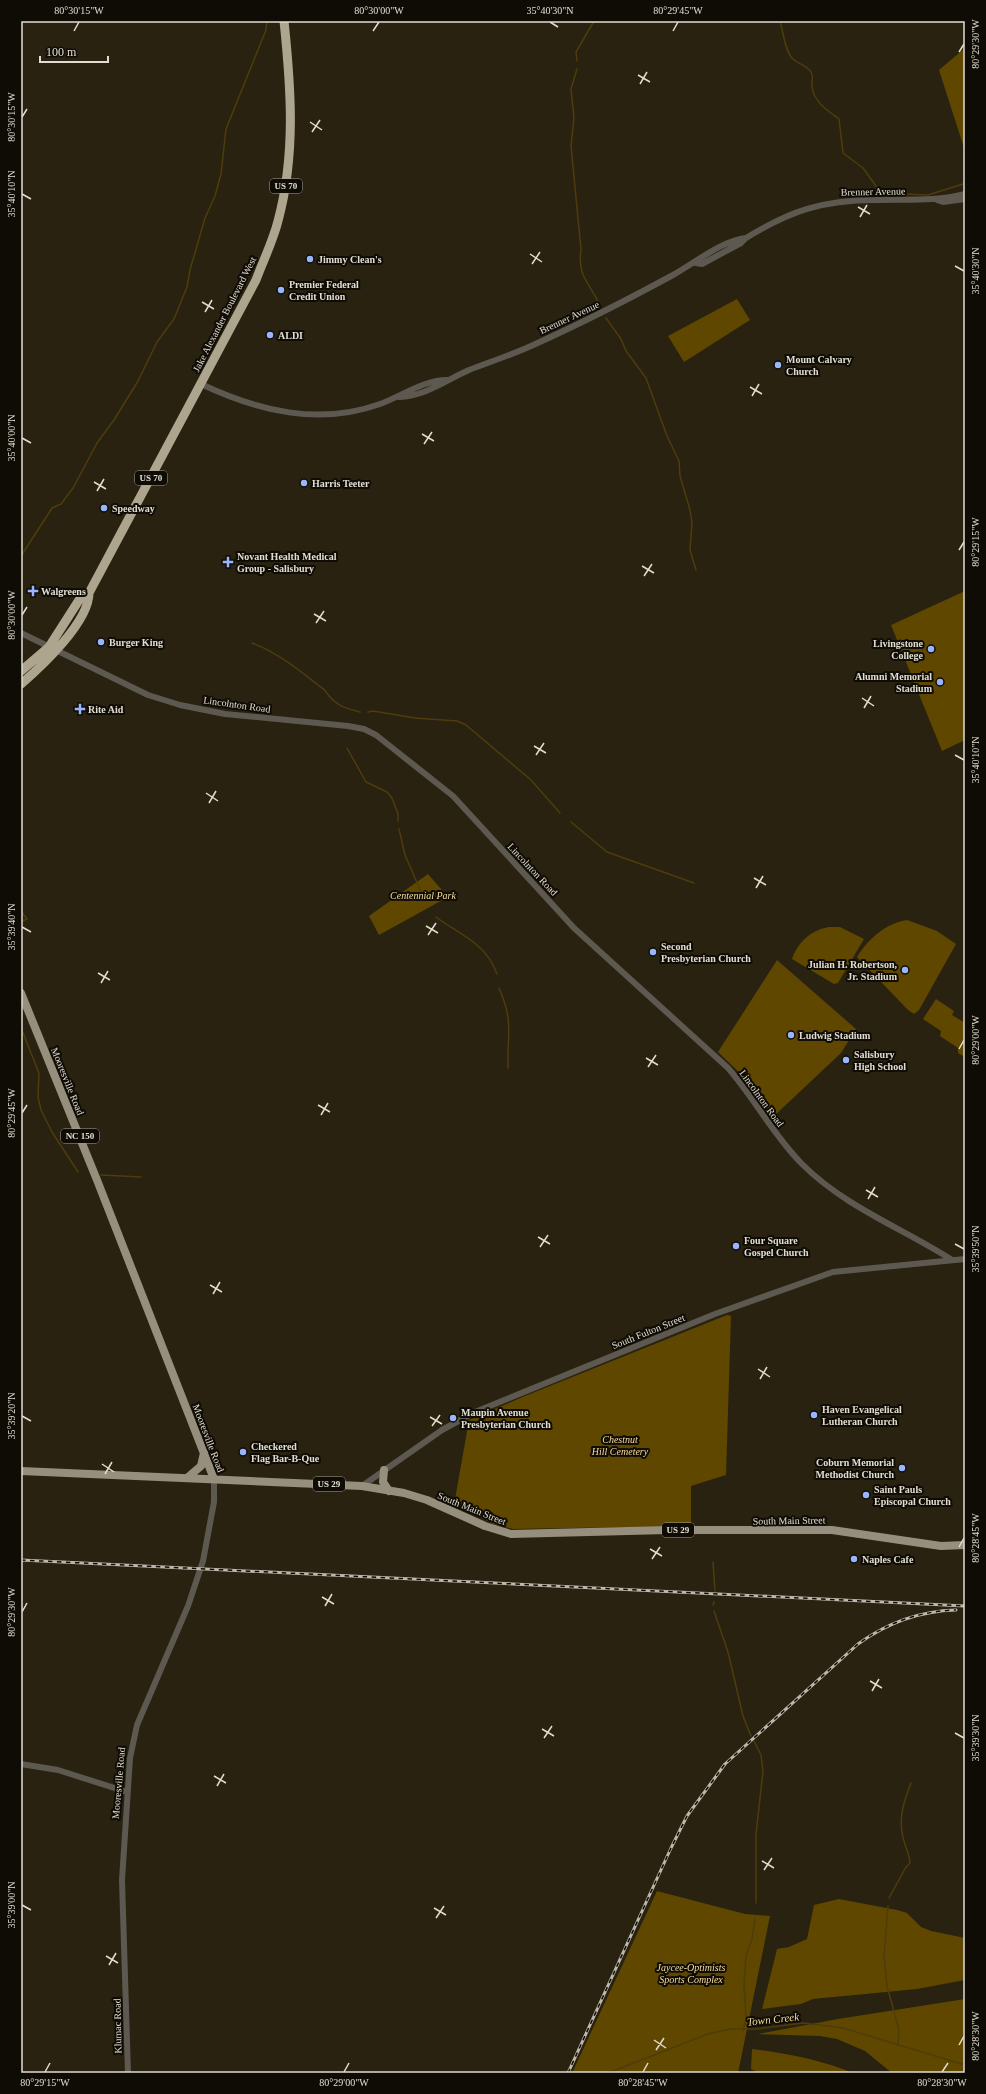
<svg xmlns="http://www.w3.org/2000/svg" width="986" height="2094" viewBox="0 0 986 2094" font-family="Georgia,serif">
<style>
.green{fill:#5f4700}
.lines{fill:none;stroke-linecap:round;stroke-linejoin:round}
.stream{stroke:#4e3c0d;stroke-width:1.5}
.minor{stroke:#5d5950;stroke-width:6}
.major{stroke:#978f7d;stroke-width:8}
.highway{stroke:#aea58f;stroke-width:9}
.rail-casing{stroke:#bdb8ab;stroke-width:3}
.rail{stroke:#0f0c05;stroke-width:1.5;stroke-dasharray:4.5;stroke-linecap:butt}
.ticks{fill:none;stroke:#e2ddd1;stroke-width:1.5}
.poi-dot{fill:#98b5fd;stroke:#0f0c05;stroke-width:1.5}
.labels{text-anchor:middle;stroke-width:4;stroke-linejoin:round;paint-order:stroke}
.shield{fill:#0f0c05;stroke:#a39e94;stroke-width:1}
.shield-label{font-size:9px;font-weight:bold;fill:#e2ddd1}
.street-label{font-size:10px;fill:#e2ddd1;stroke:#0f0c05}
.poi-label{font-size:10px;font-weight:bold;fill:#e2ddd1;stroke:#0f0c05;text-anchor:start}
.park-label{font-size:10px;font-style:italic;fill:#f7dd9f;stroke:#0f0c05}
.water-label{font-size:11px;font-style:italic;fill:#f8dd9f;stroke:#0f0c05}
.neatline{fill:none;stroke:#e2ddd1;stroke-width:1.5}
.ticks-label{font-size:10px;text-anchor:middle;fill:#e2ddd1}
</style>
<rect width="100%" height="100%" fill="#292210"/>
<!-- green -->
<path class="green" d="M965,48V151L939,70Z
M737,299L750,320L684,362L668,336Z
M965,591V740L942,751L891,625Z
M428,874L448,897L379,935L369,916Z
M907,920L937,931L956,944L919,1010L914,1014L908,1010L857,957C868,939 886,923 907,920Z
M829,927H840L864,939L838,983L834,984L792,959C798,942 811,930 829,927Z
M777,960L856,1029L841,1053L773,1117L750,1083L718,1052Z
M936,999L954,1011L952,1015L965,1023V1057L958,1053V1048L940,1036L941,1031L923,1019Z
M727,1315L731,1316L726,1475L691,1486V1526L513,1529L494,1524L454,1505L469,1420L525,1396Z
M657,1891L745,1914L770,1916L738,2073H572Z
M839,1899L897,1910L907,1913L921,1927L931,1931L965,1938V1980L917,1989L813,1999L801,2004L762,2009L777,1949L789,1947L807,1939L814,1905Z
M965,1999V2073H892L865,2051L837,2039L820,2036L758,2034L838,2019Z
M752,2049C787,2053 821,2060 853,2073H759L751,2069Z"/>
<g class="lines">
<!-- stream -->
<path class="stream" d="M780,21C783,31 785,52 793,59C798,64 807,65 811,72C814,77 811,82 812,87C814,102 828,111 839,119L843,153L863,168L881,193L928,195L963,184
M577,61L576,52L594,21
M577,69L571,89L574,118L571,146L581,249C577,278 590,282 600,306
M606,318L621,339L626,351L646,378L667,436L679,461L680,476L690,510L692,522L690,550L696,570
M21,556L52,508L61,504L73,488L97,443L114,420L138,381L157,342L174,319L187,287L190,270L205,218L215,196L221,174L226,129L266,30L267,21
M252,643C277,652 300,671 322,688C326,690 327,694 330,697C339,707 348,709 360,712
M368,712L373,711L415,718L457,721L466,725L531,780L560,813
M347,748L366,782L387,792L392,798L398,814V821
M571,822L607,852L694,883
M399,829L405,855L425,901
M21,911L27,919L21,922
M436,917C460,935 486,943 497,974
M499,988C514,1022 507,1033 508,1068
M21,1028L39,1073L38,1097L41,1110L52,1132L78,1172
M101,1175L141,1177
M713,1562L715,1591
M713,1605L714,1602
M714,1611L728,1652L743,1716L751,1736
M754,1741L761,1755L763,1771L756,1834V1903
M889,1898L906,1867L910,1863C909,1852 903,1842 902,1832C899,1814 905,1799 911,1783
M888,1906L884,1957L887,1986L899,2030L898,2045
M743,2030L746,2019L744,1985L746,1956L752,1939L755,1919
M608,2073L708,2034L730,2029H757L803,2023L843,2028L965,2065"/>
<!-- minor -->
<path class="minor" d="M937,200L943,202L965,199
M695,263L702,264L741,243L746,238C790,211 822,200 875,200C905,199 935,202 965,194
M201,384C258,411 319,426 380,404C402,396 425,379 449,380
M399,397C426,396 446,380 469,370C490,362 511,355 531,346C580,324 627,300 673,275C693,264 723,240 746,238
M21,633L148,695L180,705L225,714L348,726L364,729L376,735L453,796L574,928L728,1068C755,1099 773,1135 802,1164C845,1207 902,1228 952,1260
M362,1486L442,1430L475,1412L715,1314L833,1272L965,1259
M21,1764L58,1770L127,1792
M128,2073L122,1880L130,1758L137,1725L188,1606L203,1561L214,1502V1479"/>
<!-- major -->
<path class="major" d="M21,993L97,1180L214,1479
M384,1470L383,1482L389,1491
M21,1471L362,1486L404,1493L427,1500L485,1526L511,1534L667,1530H832L941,1546L965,1545
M187,1478L201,1466L204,1453"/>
<!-- highway -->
<path class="highway" d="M21,671L49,647L81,597L89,593
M21,684C42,666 89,622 89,593L256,280C263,261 273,241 278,221C296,154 291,88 284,21"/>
<defs>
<path id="rail" d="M21,1560L965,1606
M568,2073L671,1848L687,1816L725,1764L858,1644C887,1623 919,1611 956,1610"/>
</defs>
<!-- rail casing -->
<use href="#rail" class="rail-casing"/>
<!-- rail -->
<use href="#rail" class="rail"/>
</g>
<!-- ticks -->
<path class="ticks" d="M550,22L558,27M74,31L79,22M373,31L379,22M673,31L678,22M959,52L964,44M638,75L650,82M640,84L647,72M22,117L27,109M310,122L322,130M312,132L320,120M22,194L31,199M858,207L870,214M860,217L867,205M530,254L542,262M532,264L540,252M955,266L964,271M202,302L214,309M205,312L212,300M750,387L762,394M752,396L759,384M422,434L434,441M22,438L31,443M424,444L432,432M94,482L106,489M97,491L104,479M959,550L964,542M642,566L654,573M644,576L652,564M314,614L326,621M22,615L27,607M316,623L324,611M862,698L874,706M864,708L871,696M534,746L546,753M536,755L544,743M955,755L964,760M206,793L218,801M209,803L216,791M754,878L766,885M756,888L763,876M426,926L438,933M22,927L31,932M428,935L436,923M98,973L110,980M101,983L108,971M959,1049L964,1040M646,1058L658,1065M648,1067L656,1055M318,1105L330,1112M22,1113L27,1105M321,1115L328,1103M866,1190L878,1197M868,1199L875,1187M538,1237L550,1244M955,1244L964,1249M540,1247L548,1235M210,1285L222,1292M213,1294L220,1282M758,1369L770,1377M760,1379L767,1367M22,1416L31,1421M430,1417L442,1424M432,1426L440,1415M102,1464L114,1472M105,1474L112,1462M959,1547L964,1538M650,1549L662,1556M652,1559L660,1547M322,1597L334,1604M325,1606L332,1594M22,1612L27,1603M870,1681L882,1688M872,1691L879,1679M542,1729L554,1736M955,1733L964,1738M544,1738L552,1726M214,1776L226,1783M217,1786L224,1774M762,1861L774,1868M764,1870L772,1858M22,1905L31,1910M434,1908L446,1915M436,1918L444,1906M106,1956L118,1963M109,1965L116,1953M654,2040L666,2048M959,2045L964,2036M656,2050L664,2038M45,2072L50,2063M344,2072L349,2063M643,2072L648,2063M942,2072L948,2063"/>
<!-- markers -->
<g class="poi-dot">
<circle cx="310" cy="259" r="4"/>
<circle cx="281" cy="290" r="4"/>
<circle cx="270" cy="335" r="4"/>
<circle cx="778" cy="365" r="4"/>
<circle cx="304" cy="483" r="4"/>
<circle cx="104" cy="508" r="4"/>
<path d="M226 556h4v4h4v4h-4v4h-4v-4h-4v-4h4z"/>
<path d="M31 585h4v4h4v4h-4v4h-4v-4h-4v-4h4z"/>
<circle cx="101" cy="642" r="4"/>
<circle cx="931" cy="649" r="4"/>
<circle cx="940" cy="682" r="4"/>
<path d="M78 703h4v4h4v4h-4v4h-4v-4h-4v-4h4z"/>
<circle cx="653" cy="952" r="4"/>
<circle cx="905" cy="970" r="4"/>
<circle cx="791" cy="1035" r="4"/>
<circle cx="846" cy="1060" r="4"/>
<circle cx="736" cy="1246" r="4"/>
<circle cx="814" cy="1415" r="4"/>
<circle cx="453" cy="1418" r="4"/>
<circle cx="243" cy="1452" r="4"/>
<circle cx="902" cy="1468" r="4"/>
<circle cx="866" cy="1495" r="4"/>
<circle cx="854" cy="1559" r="4"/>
</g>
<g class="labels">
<!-- shield labels -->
<g class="shield">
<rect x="270" y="179" width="32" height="14" rx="3"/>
<rect x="135" y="471" width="32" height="14" rx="3"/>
<rect x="61" y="1129" width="38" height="14" rx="3"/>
<rect x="313" y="1477" width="32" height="14" rx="3"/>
<rect x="662" y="1523" width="32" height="14" rx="3"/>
</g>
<g class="shield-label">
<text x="286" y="189">US 70</text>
<text x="151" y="481">US 70</text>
<text x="80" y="1139">NC 150</text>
<text x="329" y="1487">US 29</text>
<text x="678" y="1533">US 29</text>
</g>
<!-- street labels -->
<g class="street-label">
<text transform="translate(873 191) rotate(-1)" y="4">Brenner Avenue</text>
<text transform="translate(224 314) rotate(-63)" y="4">Jake Alexander Boulevard West</text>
<text transform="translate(569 317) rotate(-25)" y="4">Brenner Avenue</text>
<text transform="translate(237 704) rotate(8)" y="4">Lincolnton Road</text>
<text transform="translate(533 869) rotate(47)" y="4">Lincolnton Road</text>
<text transform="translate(68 1081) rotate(68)" y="4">Mooresville Road</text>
<text transform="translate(762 1098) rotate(54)" y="4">Lincolnton Road</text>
<text transform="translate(648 1331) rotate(-22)" y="4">South Fulton Street</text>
<text transform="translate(209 1438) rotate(69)" y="4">Mooresville Road</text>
<text transform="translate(472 1508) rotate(22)" y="4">South Main Street</text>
<text transform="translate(789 1520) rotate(-1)" y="4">South Main Street</text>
<text transform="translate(118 1783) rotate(-85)" y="4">Mooresville Road</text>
<text transform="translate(117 2026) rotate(-91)" y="4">Klumac Road</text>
</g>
<!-- poi labels -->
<g class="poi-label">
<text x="318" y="263">Jimmy Clean's</text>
<text x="289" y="288">Premier Federal<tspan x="289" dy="12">Credit Union</tspan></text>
<text x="278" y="339">ALDI</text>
<text x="786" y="363">Mount Calvary<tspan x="786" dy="12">Church</tspan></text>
<text x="312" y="487">Harris Teeter</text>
<text x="112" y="512">Speedway</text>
<text x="237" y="560">Novant Health Medical<tspan x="237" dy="12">Group - Salisbury</tspan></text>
<text x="41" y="595">Walgreens</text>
<text x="109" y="646">Burger King</text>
<text x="923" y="647" text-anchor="end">Livingstone<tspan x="923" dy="12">College</tspan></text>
<text x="932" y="680" text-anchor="end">Alumni Memorial<tspan x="932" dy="12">Stadium</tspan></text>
<text x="88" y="713">Rite Aid</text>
<text x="661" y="950">Second<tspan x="661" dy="12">Presbyterian Church</tspan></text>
<text x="897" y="968" text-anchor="end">Julian H. Robertson,<tspan x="897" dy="12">Jr. Stadium</tspan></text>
<text x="799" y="1039">Ludwig Stadium</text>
<text x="854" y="1058">Salisbury<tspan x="854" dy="12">High School</tspan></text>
<text x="744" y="1244">Four Square<tspan x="744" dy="12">Gospel Church</tspan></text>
<text x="822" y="1413">Haven Evangelical<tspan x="822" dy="12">Lutheran Church</tspan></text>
<text x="461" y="1416">Maupin Avenue<tspan x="461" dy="12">Presbyterian Church</tspan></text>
<text x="251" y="1450">Checkered<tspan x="251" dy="12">Flag Bar-B-Que</tspan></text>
<text x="894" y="1466" text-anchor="end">Coburn Memorial<tspan x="894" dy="12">Methodist Church</tspan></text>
<text x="874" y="1493">Saint Pauls<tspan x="874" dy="12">Episcopal Church</tspan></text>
<text x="862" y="1563">Naples Cafe</text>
</g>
<!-- park labels -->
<g class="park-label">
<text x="423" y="899">Centennial Park</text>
<text x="620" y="1443">Chestnut<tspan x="620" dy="12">Hill Cemetery</tspan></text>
<text x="691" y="1971">Jaycee-Optimists<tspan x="691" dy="12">Sports Complex</tspan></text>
</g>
<!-- water labels -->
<g class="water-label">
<text transform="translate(773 2019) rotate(-6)" y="4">Town Creek</text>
</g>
</g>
<!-- border -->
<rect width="986" height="2094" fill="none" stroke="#0f0c05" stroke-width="44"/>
<!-- scale -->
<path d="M40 56v6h68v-6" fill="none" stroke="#e2ddd1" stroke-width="2"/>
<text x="46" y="56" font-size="12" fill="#e2ddd1" stroke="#0f0c05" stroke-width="3" paint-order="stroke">100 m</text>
<rect x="22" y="22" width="942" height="2050" class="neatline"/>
<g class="ticks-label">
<text x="79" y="14">80°30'15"W</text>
<text x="379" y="14">80°30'00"W</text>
<text x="550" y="14">35°40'30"N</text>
<text x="678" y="14">80°29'45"W</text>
<text transform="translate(975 44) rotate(-90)" y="4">80°29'30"W</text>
<text transform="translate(11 117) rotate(-90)" y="4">80°30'15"W</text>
<text transform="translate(11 194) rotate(-90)" y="4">35°40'10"N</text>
<text transform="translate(975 271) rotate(-90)" y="4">35°40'30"N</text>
<text transform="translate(11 438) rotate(-90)" y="4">35°40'00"N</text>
<text transform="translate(975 542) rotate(-90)" y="4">80°29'15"W</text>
<text transform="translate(11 615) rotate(-90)" y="4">80°30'00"W</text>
<text transform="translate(975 760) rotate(-90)" y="4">35°40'10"N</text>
<text transform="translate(11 927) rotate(-90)" y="4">35°39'40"N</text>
<text transform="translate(975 1040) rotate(-90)" y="4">80°29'00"W</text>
<text transform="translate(11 1113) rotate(-90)" y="4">80°29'45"W</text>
<text transform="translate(975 1249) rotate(-90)" y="4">35°39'50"N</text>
<text transform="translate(11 1416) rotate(-90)" y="4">35°39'20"N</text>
<text transform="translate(975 1538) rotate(-90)" y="4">80°28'45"W</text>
<text transform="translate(11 1612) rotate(-90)" y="4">80°29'30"W</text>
<text transform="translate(975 1738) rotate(-90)" y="4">35°39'30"N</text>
<text transform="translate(11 1905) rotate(-90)" y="4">35°39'00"N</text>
<text transform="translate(975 2036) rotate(-90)" y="4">80°28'30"W</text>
<text x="45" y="2086">80°29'15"W</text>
<text x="344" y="2086">80°29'00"W</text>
<text x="643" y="2086">80°28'45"W</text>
<text x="942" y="2086">80°28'30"W</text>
</g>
</svg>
